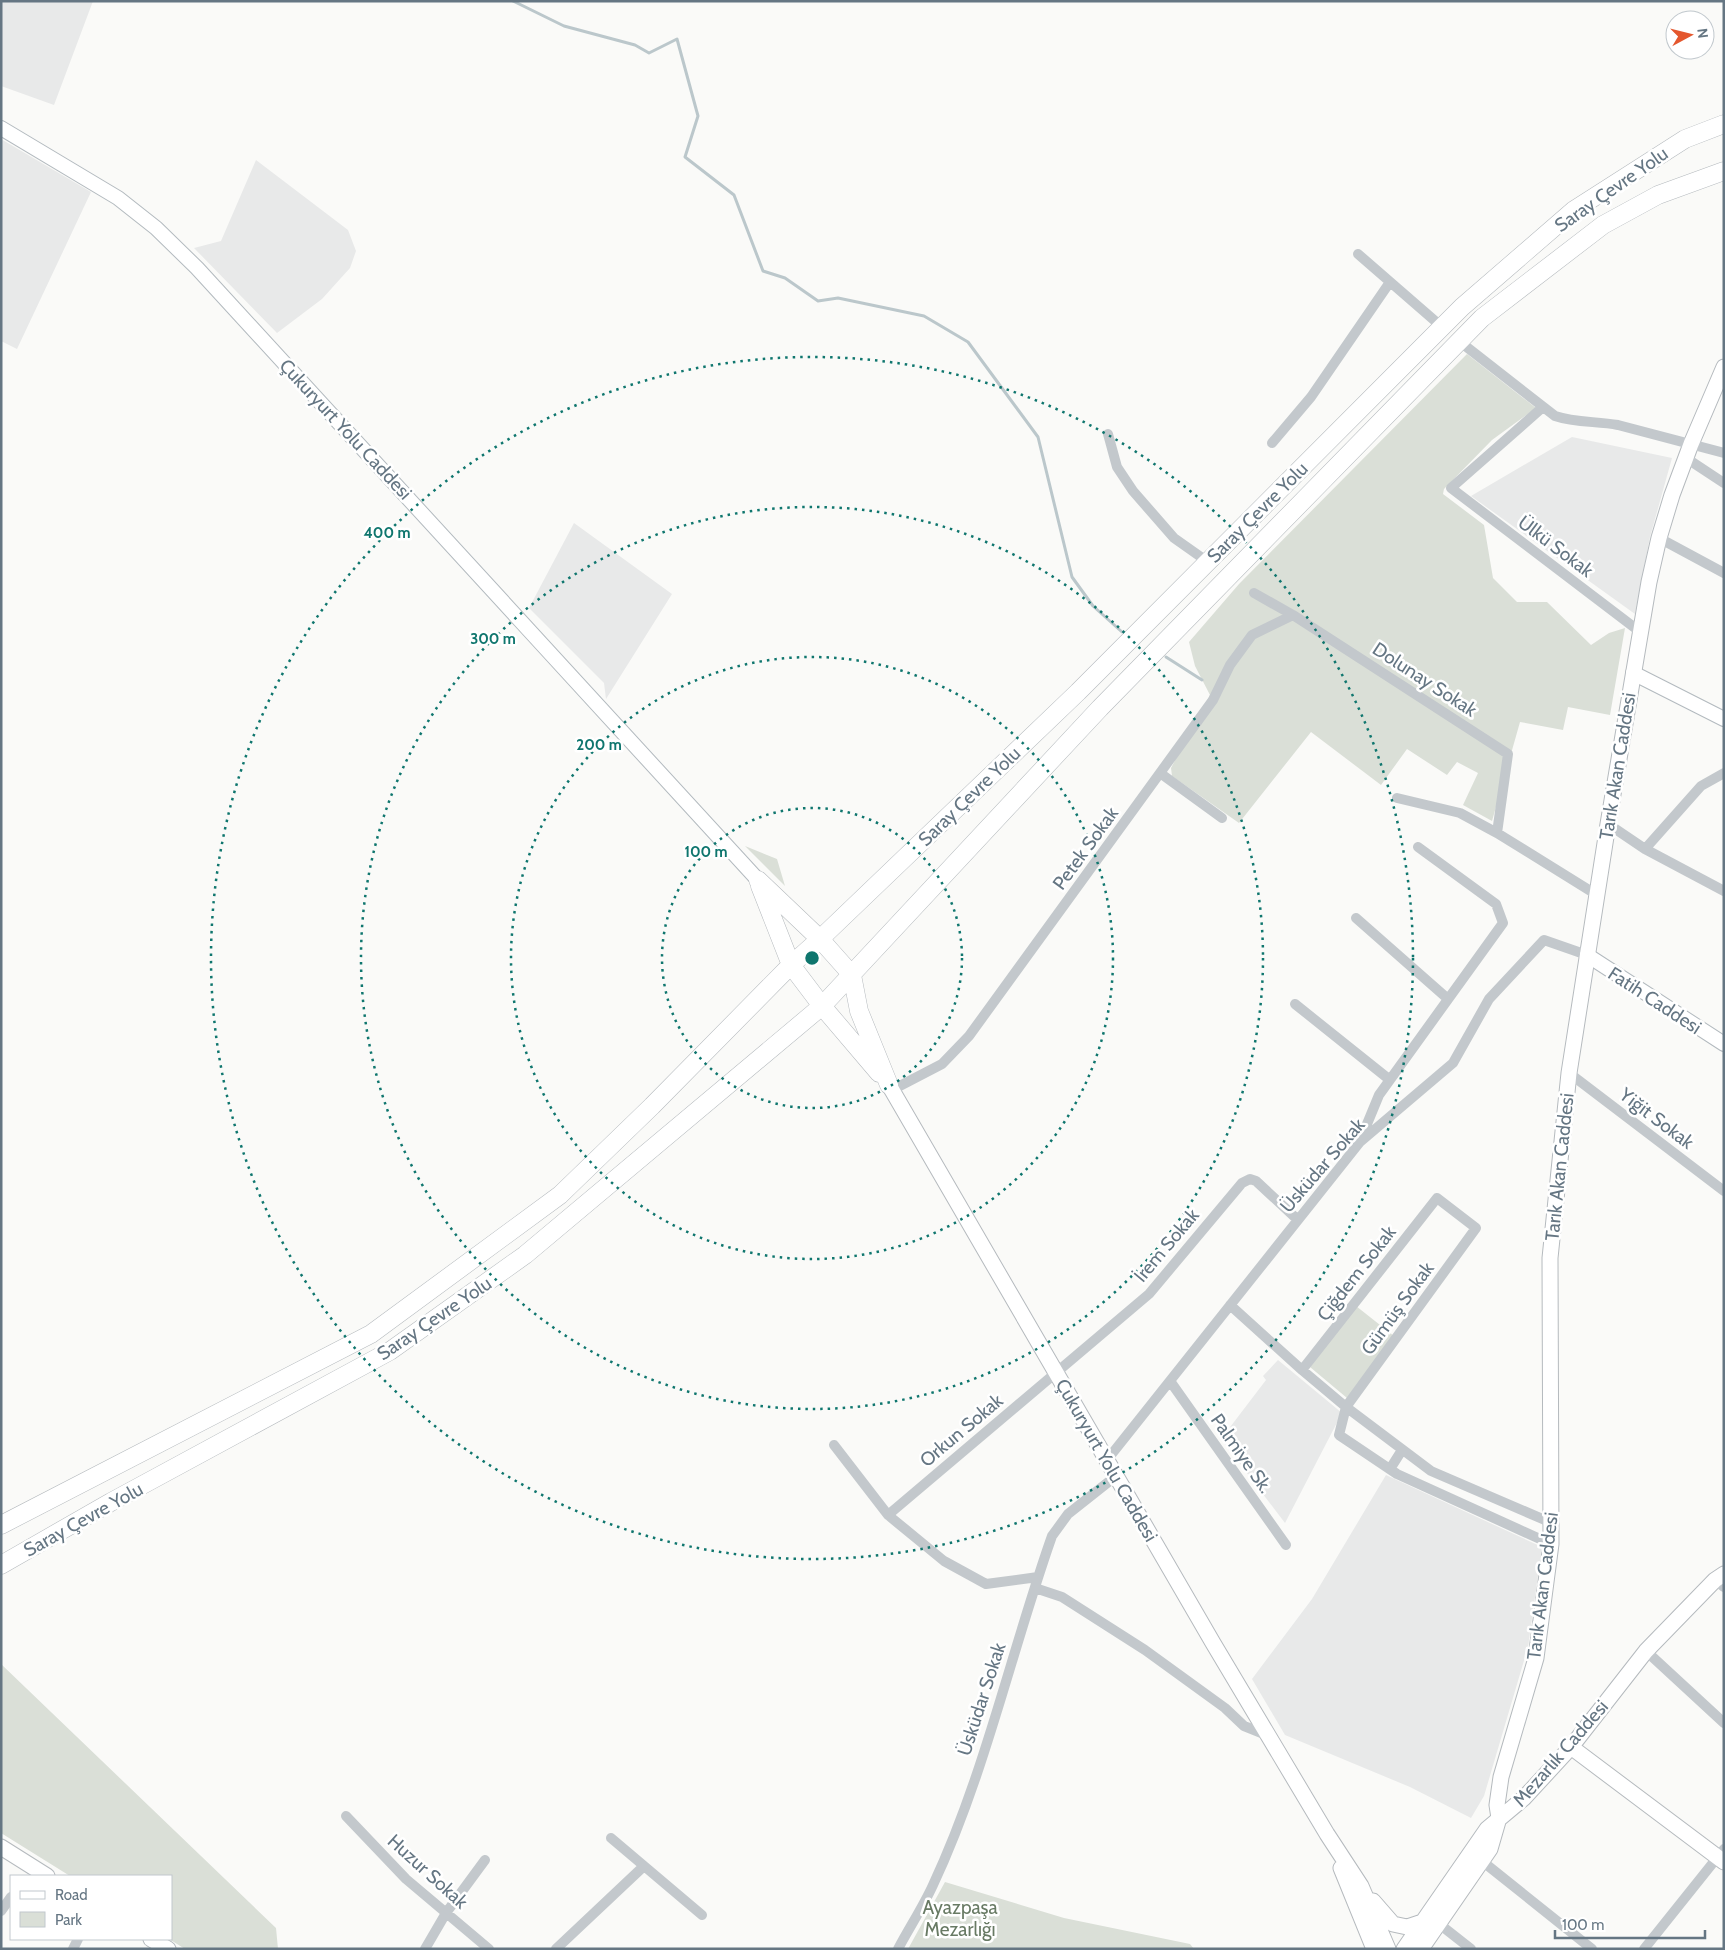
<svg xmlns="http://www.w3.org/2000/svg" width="1725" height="1950" viewBox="0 0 1725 1950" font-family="Cabin,sans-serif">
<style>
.built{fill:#e8e9e9}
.green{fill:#dadfd7}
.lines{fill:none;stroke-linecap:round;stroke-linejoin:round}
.stream{stroke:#bbc7cb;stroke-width:3}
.secondary-casing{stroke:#b3babf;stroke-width:16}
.primary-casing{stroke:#b5babe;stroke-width:17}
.highway-casing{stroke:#b4b9bd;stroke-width:19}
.street{stroke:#c3c8cc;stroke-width:10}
.secondary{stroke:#fff;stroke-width:14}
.primary{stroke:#fff;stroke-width:15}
.highway{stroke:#fff;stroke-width:18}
.ring{fill:none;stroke:#0f766e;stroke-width:2.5;stroke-dasharray:2.5 5}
.labels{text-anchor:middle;stroke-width:5;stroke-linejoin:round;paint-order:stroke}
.street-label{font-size:19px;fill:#657683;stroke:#fff}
.park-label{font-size:19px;fill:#687a64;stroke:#fff}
.centre{fill:#0f766e;stroke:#fff;stroke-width:2.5}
.ring-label{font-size:15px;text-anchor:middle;font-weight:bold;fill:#0f766e;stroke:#fff;stroke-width:5;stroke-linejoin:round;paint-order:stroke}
</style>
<rect width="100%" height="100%" fill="#fafaf8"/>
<!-- built -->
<path class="built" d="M1,1H93L54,105L1,86Z
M1,139L91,192L17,349L1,341Z
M256,160L348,230L356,251L350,268L322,299L277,333L194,248L221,241Z
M1572,437L1672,458L1650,537L1635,614L1471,496Z
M574,523L672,594L606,699L604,683L529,608Z
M1278,1360L1342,1413L1285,1523L1221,1439L1266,1380L1263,1376Z
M1386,1475L1542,1547L1528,1647L1484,1796L1471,1818L1410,1787L1285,1735L1252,1679L1312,1599Z"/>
<!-- green -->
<path class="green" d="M1467,354L1536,408L1492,440L1444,489L1443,494L1484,525L1493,578L1517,602H1547L1591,645L1609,633L1625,628L1610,715L1568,707L1563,730L1520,722L1492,821L1463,805L1478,773L1457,762L1447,775L1407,749L1381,785L1311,732L1239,823L1172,776L1171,768L1210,695L1195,666L1189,642L1239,584Z
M745,846L777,859L785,886Z
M1356,1306L1394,1336L1347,1398L1310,1367Z
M1,1664L276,1928L278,1949H185L169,1939H171V1876H70L1,1833Z
M945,1882L1064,1918L1190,1944L1194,1949H908Z"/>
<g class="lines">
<!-- stream -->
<path class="stream" d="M513,1L564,26L635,45L649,53L677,39L698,116L685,157L734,195L763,271L785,278L818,301L838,298L924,316L968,342L1038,437L1072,577L1093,606L1122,632
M1166,657L1202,680"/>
<defs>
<path id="secondary" d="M1,128L118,198L156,228L197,268L758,880
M1633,673L1724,719
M1587,955L1724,1044"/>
<path id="primary" d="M889,1085L1213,1643L1327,1834L1361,1886L1388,1949
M1571,1747L1724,1862
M1,1847L47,1876
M1341,1868L1374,1949
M1373,1901L1393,1924L1407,1927L1422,1922
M151,1939L168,1949
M1404,1949L1487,1829L1524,1798L1571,1747L1646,1651L1715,1580L1724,1574
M1421,1949L1490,1849L1499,1818L1497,1805L1501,1777L1536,1658L1551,1544L1550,1258L1569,1073L1608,824L1649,582L1659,538L1672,495L1691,444L1724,367"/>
<path id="highway" d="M758,880L820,939L852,975L859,1011L889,1085
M760,886L791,965L822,1006L879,1073
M1,1525L371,1334L560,1195L652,1106L791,965L820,939L1078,692L1462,307L1574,210L1685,139L1724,124
M1,1565L111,1502L390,1351L525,1255L822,1006L1100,708L1482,318L1603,225L1658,195L1724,171"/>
</defs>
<!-- secondary casing -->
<use href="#secondary" class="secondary-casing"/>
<!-- primary casing -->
<use href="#primary" class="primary-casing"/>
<!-- highway casing -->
<use href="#highway" class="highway-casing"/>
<!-- street -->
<path class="street" d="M1358,254L1442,327
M1459,341L1555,416C1575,423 1597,421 1618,425L1724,453
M1543,407L1451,488L1639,631
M1108,434L1117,467L1133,491L1174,538L1208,562
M1272,443L1311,397L1390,282
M1686,458L1724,483
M1659,538L1724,573
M1254,593L1293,615L1508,754L1497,833
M1160,773L1222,818
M1397,798L1460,813L1497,833L1597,895
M1608,824L1645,849L1724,891
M1645,849L1701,786L1724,773
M1356,918L1448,999
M1295,1004L1390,1080
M1569,1073L1724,1191
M892,1090L942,1064L969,1036L1213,700L1230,665L1252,635L1293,615
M1360,1141L1379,1095L1503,923L1496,904L1418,847
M1230,1305L1302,1370L1346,1407L1431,1471L1552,1523
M1302,1370L1437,1198L1476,1228L1346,1407L1339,1435L1397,1474L1551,1544
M1170,1381L1286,1545
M834,1445L888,1515L944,1561L986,1584L1038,1577
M1107,1460L1360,1142L1453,1063L1489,999L1544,940L1587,955
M1390,1469L1402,1450
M888,1515L1149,1294L1242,1183L1250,1179L1256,1181L1298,1220
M1715,1580L1724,1587
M1035,1588L1062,1597L1145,1650L1225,1708L1244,1726L1269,1736
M1646,1651L1724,1723
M346,1816L406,1879L489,1949
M611,1838L702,1915
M1482,1861L1592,1949
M1,1911L11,1897
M1438,1923L1471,1949
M73,1949L78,1939
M425,1949L446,1913L485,1860
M556,1949L644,1866
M898,1949C909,1928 923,1907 933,1885C985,1774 1011,1652 1052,1536L1068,1514L1116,1476
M1644,1949L1724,1849"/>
<!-- secondary -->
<use href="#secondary" class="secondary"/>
<!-- primary -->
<use href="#primary" class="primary"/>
<!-- highway -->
<use href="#highway" class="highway"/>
</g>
<!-- distance rings -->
<g class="ring">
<circle cx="812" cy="958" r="150"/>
<circle cx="812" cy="958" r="301"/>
<circle cx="812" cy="958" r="451"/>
<circle cx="812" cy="958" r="601"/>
</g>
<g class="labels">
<!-- street labels -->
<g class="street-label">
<text transform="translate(1611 189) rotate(-35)" y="7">Saray Çevre Yolu</text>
<text transform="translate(346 429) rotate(47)" y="7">Çukuryurt Yolu Caddesi</text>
<text transform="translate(1257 512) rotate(-45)" y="7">Saray Çevre Yolu</text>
<text transform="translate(1556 546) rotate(37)" y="7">Ülkü Sokak</text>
<text transform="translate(1425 679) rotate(33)" y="7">Dolunay Sokak</text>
<text transform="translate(1617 766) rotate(-81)" y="7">Tarık Akan Caddesi</text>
<text transform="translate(969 796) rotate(-44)" y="7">Saray Çevre Yolu</text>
<text transform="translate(1085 848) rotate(-54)" y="7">Petek Sokak</text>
<text transform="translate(1655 1000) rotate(33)" y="7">Fatih Caddesi</text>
<text transform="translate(1657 1118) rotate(37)" y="7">Yiğit Sokak</text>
<text transform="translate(1322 1165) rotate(-49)" y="7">Üsküdar Sokak</text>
<text transform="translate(1559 1167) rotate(-84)" y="7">Tarık Akan Caddesi</text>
<text transform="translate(1166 1245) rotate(-50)" y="7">İrem Sokak</text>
<text transform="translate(1356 1273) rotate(-52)" y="7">Çiğdem Sokak</text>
<text transform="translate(1397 1308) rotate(-54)" y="7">Gümüş Sokak</text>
<text transform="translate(434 1318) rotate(-34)" y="7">Saray Çevre Yolu</text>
<text transform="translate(961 1430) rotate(-40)" y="7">Orkun Sokak</text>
<text transform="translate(1242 1453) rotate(55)" y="7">Palmiye Sk.</text>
<text transform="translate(1107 1460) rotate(60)" y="7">Çukuryurt Yolu Caddesi</text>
<text transform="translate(83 1519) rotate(-29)" y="7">Saray Çevre Yolu</text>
<text transform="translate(1542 1586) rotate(-83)" y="7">Tarık Akan Caddesi</text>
<text transform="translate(981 1699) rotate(-72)" y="7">Üsküdar Sokak</text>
<text transform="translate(1560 1753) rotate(-49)" y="7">Mezarlık Caddesi</text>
<text transform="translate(428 1871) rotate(42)" y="7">Huzur Sokak</text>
</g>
<!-- park labels -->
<g class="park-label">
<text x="960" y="1914">Ayazpaşa<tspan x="960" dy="22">Mezarlığı</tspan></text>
</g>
</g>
<circle cx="812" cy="958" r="8" class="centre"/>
<g class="ring-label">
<text x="387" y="538">400 m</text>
<text x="493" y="644">300 m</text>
<text x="599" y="750">200 m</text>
<text x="706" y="857">100 m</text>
</g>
<!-- border -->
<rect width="1725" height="1950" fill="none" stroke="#657683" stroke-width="5"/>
<!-- legend -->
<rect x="10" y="1875" width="162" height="65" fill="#ffffff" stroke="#c1c8cd"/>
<rect x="20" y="1891" width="25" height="8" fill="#ffffff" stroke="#c1c8cd"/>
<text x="55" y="1900" font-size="15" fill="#657683">Road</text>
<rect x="20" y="1912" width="25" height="15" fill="#dadfd7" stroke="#c1c8cd"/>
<text x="55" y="1925" font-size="15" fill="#657683">Park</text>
<!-- north arrow -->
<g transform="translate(1690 35) rotate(83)"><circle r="24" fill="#ffffff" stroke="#c1c8cd"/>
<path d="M0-4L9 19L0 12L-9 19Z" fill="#e4572e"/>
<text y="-8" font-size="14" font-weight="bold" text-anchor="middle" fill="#657683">N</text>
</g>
<!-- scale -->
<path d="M1555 1930v8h150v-8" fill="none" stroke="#657683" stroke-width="2.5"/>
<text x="1562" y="1930" font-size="15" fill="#657683" stroke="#ffffff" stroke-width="4" paint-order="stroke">100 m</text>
</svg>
